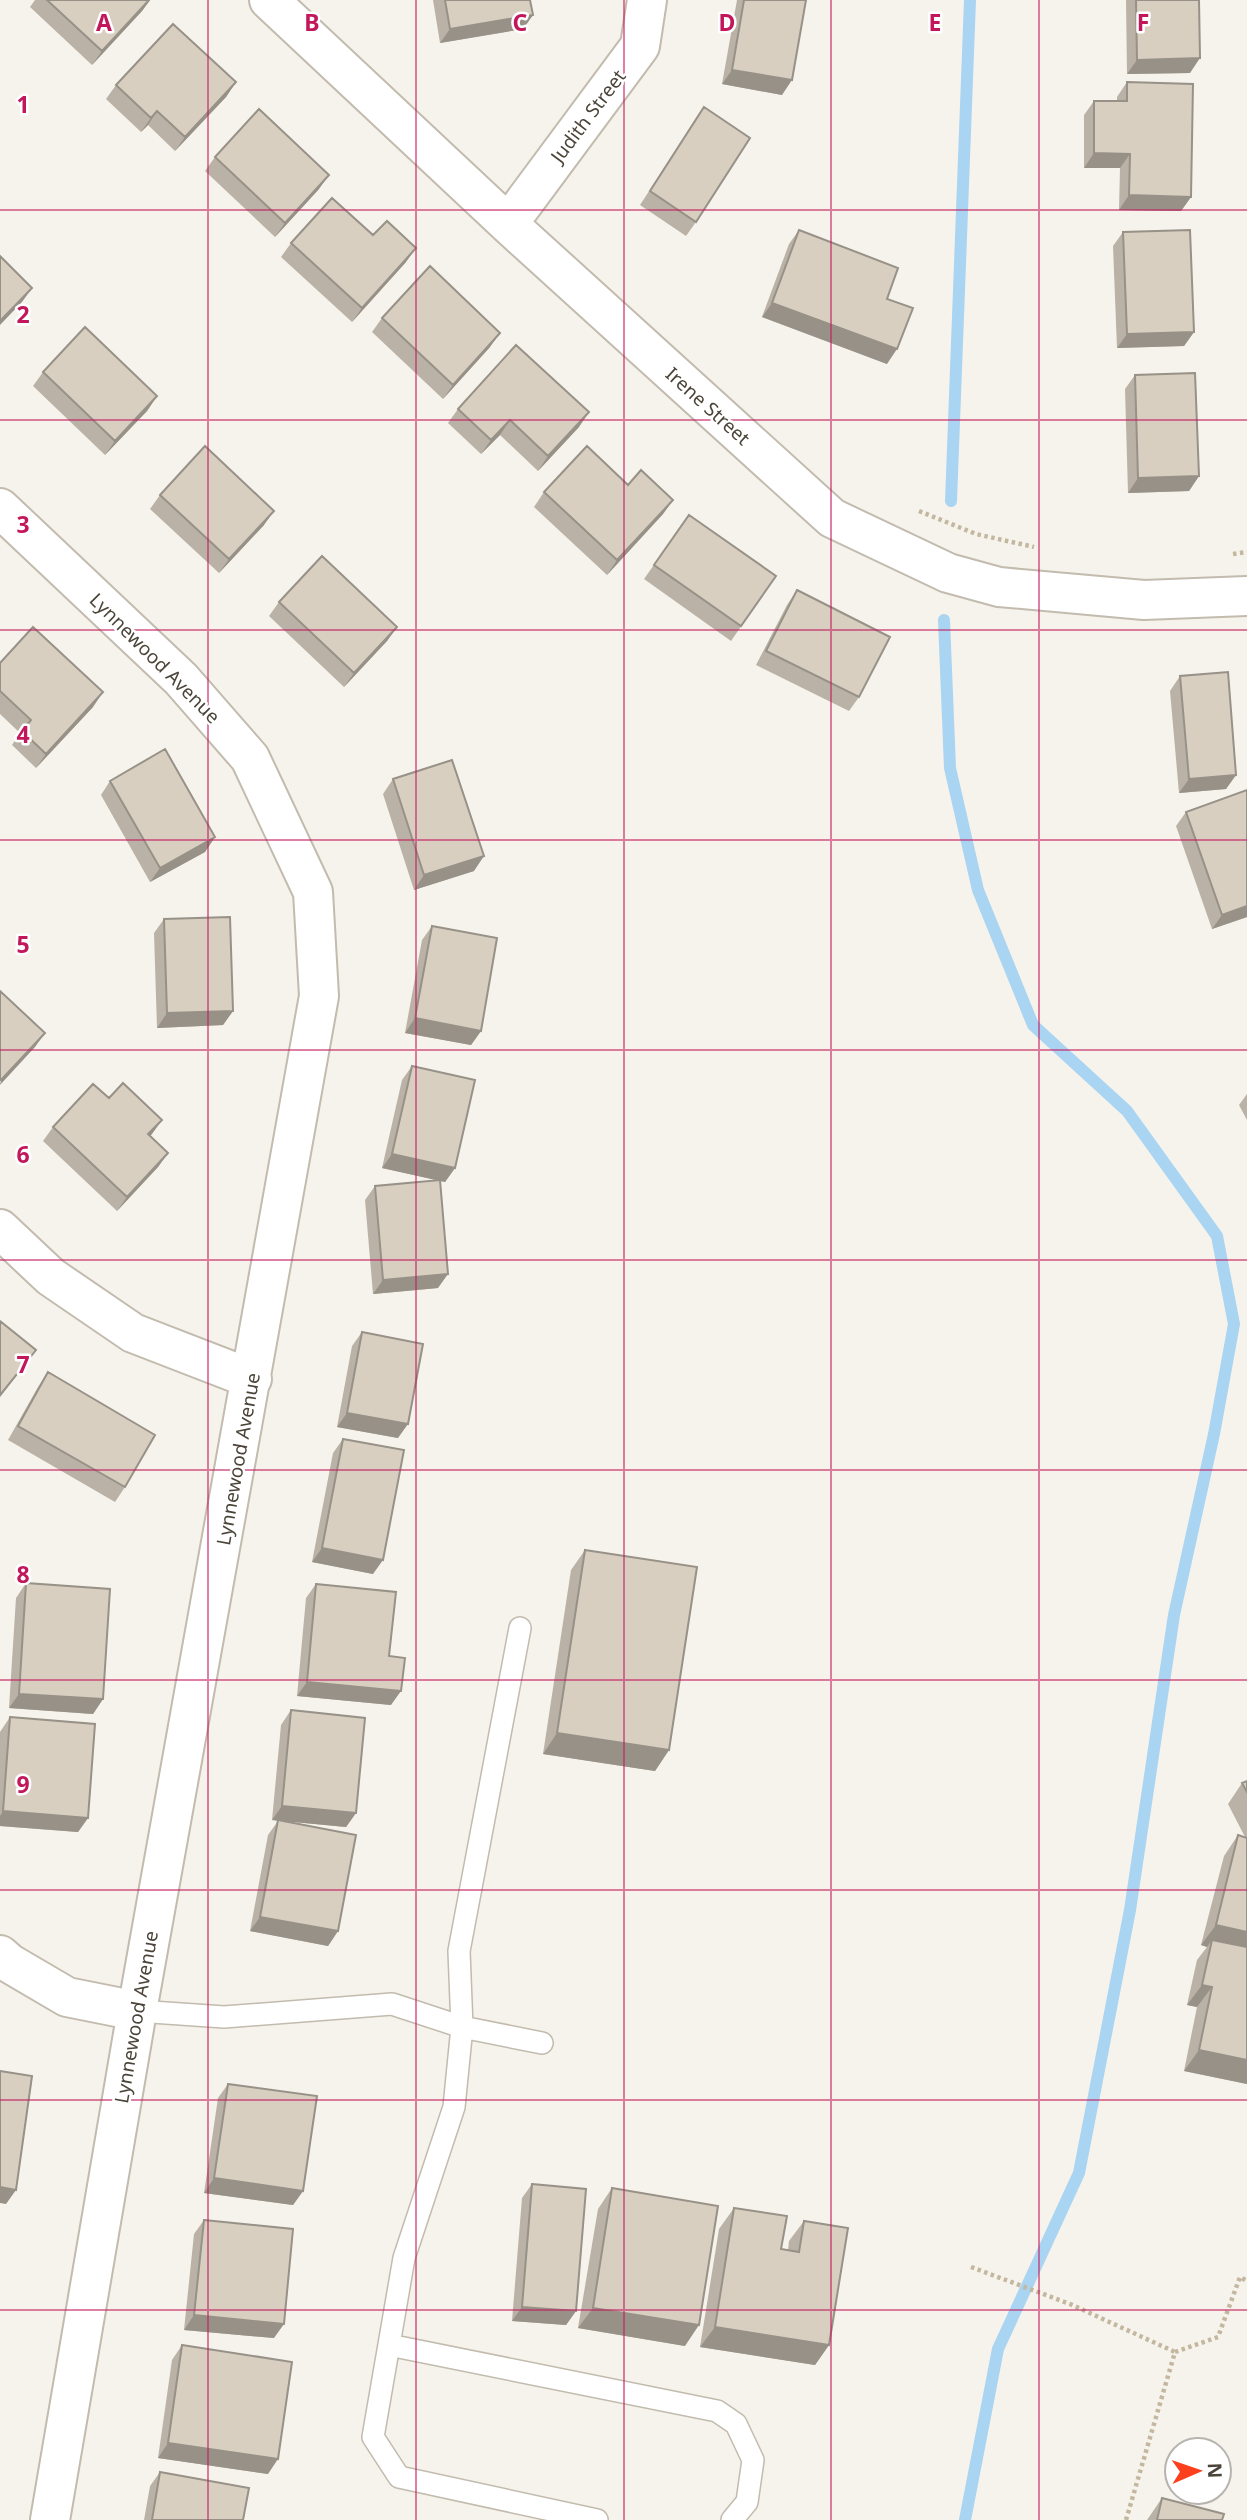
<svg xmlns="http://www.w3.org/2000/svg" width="1247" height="2520" viewBox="0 0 1247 2520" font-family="'Noto Sans',sans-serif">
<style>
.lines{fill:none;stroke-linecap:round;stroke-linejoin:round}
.stream{stroke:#a9d4f2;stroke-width:12}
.lane-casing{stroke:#c2bbae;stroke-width:24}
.street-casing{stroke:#c2bbae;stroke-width:42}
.path{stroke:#c4b79f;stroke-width:4.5;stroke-dasharray:3.5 3.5;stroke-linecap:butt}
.lane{stroke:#fff;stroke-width:21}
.street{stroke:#fff;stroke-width:38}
.wall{fill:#bab2a6}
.shaded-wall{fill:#979187}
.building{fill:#d8cfc1;stroke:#979187;stroke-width:2}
.grid{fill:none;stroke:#c2185b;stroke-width:2;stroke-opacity:0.55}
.labels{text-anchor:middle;stroke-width:5;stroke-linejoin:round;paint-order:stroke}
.street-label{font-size:19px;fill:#4b4439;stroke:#fff}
.grid-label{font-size:23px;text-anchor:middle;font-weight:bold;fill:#c2185b;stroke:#fff;stroke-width:5;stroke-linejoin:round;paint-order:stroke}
</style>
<rect width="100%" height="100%" fill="#f6f3ec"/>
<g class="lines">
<!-- stream -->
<path class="stream" d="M951,501L970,0
M944,620L950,768L978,890L1033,1025L1127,1111L1217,1236L1234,1324L1214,1434L1174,1615L1130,1910L1079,2173L998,2349L965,2520"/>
<defs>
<path id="lane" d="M520,1628L459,1951L462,2027L542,2043
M137,2011L224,2017L392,2004L462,2027L454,2107L404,2258L373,2437L399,2477L597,2520
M389,2345L717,2411L736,2424L753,2460L747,2502L732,2520"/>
<path id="street" d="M269,0L508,224L832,518L948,573L999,587L1144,600L1247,596
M508,224L640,46L647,0
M0,508L181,679L250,758L313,892L319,996L137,2011L50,2520
M0,1229L51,1277L133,1333L252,1379
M0,1955L9,1963L67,1997L137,2011"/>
</defs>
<!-- lane casing -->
<use href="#lane" class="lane-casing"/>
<!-- street casing -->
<use href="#street" class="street-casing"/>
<!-- path -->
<path class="path" d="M919,511L976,534L1034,547
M1233,554L1247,552
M971,2267L1070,2304L1175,2352
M1126,2520L1175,2352L1218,2337L1240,2277L1247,2281"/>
<!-- lane -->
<use href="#lane" class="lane"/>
<!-- street -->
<use href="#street" class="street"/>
</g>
<!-- wall -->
<path class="wall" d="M35,0H150L142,11L92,65L30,7Z
M433,0H530L533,15L523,29L440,43Z
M737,0H806L782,95L722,84Z
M1126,0H1199L1190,73L1127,74Z
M236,82L226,97L175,151L148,125L141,132L106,99L116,85Z
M1127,82L1191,197L1181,211L1119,210L1120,168H1084V115L1094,101H1117V97Z
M704,107L696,222L686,236L640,205Z
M215,157L319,189L275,237L205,171Z
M799,230L887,299V364L762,317L789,244Z
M1123,232L1194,332L1184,346L1117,348L1113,246Z
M373,235L406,262L352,322L281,257L291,243Z
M382,318L490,347L443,399L372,332Z
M43,372L157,396L147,411L105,455L33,386Z
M1135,375L1199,476L1189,491L1128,493L1125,389Z
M458,409L579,427L538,471L500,435L481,454L448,423Z
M628,485L673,500L663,514L607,575L534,507L544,492Z
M160,495L264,525L219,573L150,509Z
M689,515L776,576L731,641L644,579Z
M797,590L859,697L849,711L756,665L787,605Z
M279,602L397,627L387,641L344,687L269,616Z
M0,663L93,707L36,768L12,745L20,733L0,714Z
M1180,676L1236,775L1226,789L1179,793L1170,691Z
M393,779L474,871L414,890L383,794Z
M110,781L215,837L205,852L150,882L101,795Z
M1247,790V917L1212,929L1176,826L1186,812Z
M164,919L233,1011L223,1025L157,1028L154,933Z
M432,926L481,1031L471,1045L405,1033L422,940Z
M412,1066L455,1168L445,1182L440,1181L438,1288L373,1294L365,1200L375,1186L436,1180L382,1168L402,1080Z
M1247,1094V1120L1239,1105Z
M53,1127L168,1153L158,1167L117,1211L43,1141Z
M362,1332L398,1438L337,1427L352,1346Z
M48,1372L125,1487L115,1502L8,1440L38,1387Z
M343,1439L373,1574L312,1562L333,1453Z
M585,1550L669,1750L655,1771L543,1754L571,1570Z
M26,1583L103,1699L93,1714L9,1708L16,1598Z
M316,1584L389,1656L391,1705L297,1696L306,1598Z
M291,1710L356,1813L346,1827L283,1821L338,1931L328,1946L250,1931L268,1835L278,1821L272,1820L281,1725Z
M10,1717L88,1818L78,1832L0,1826V1732Z
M1247,1781V2084L1184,2071L1197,2007L1187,2005L1197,1960L1207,1947L1201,1945L1224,1856L1238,1835L1245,1837L1228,1804L1242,1783Z
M228,2084L303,2191L293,2205L204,2193L218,2098Z
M532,2184L576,2311L566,2325L512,2321L522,2198Z
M612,2188L685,2346L578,2328L598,2209Z
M734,2208L781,2249L788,2250L789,2241L804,2221L829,2345L815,2365L700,2347L719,2229Z
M204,2220L274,2338L184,2330L194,2234Z
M182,2345L268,2474L158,2458L172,2360Z
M160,2472L243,2520H144L150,2486Z
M1162,2498L1222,2520H1147Z"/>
<!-- shaded-wall -->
<path class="shaded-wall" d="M150,0L142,11L92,65L102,51Z
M533,15L523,29L440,43L450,29Z
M1200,58L1190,73L1127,74L1137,60Z
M732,70L792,80L782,95L722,84Z
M236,82L226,97L175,151L185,137Z
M157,111L148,125L141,132L151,118Z
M1094,153L1130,154L1120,168H1084Z
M329,175L319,189L275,237L285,223Z
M1129,195L1191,197L1181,211L1119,210Z
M416,248L406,262L352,322L362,308Z
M32,288L22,302L0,325V321Z
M772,303L897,349L887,364L762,317Z
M1194,332L1184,346L1117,348L1127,334Z
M500,333L490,347L443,399L453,385Z
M157,396L147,411L105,455L115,441Z
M589,412L579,427L538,471L548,456Z
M510,420L500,435L481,454L491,440Z
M1199,476L1189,491L1128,493L1138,478Z
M673,500L663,514L607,575L617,560Z
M274,511L264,525L219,573L229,559Z
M397,627L387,641L344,687L354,673Z
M103,692L93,707L36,768L46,754Z
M1236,775L1226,789L1179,793L1189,779Z
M215,837L205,852L150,882L160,868Z
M484,856L474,871L414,890L424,875Z
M1247,906V917L1212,929L1222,915Z
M233,1011L223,1025L157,1028L167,1013Z
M415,1018L481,1031L471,1045L405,1033Z
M45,1033L35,1047L0,1085L1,1080Z
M162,1120L152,1134L138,1149L148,1134Z
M168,1153L158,1167L117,1211L127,1197Z
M392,1154L455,1168L445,1182L382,1168Z
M448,1274L438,1288L373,1294L383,1280Z
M36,1350L26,1364L0,1397V1395Z
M347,1413L408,1424L398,1438L337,1427Z
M322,1548L383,1560L373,1574L312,1562Z
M307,1682L401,1691L391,1705L297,1696Z
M19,1694L103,1699L93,1714L9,1708Z
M557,1733L669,1750L655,1771L543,1754Z
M282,1806L356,1813L346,1827L272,1820Z
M3,1811L88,1818L78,1832L0,1826V1816Z
M260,1917L338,1931L328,1946L250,1931Z
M1216,1925L1247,1932V1956L1212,1940L1207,1947L1201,1945Z
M1202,1985L1212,1987L1197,2007L1187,2005Z
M1199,2050L1247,2060V2084L1184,2071Z
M214,2178L303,2191L293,2205L204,2193Z
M0,2187L16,2190L6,2204L0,2203Z
M522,2307L576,2311L566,2325L512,2321Z
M593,2308L699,2325L685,2346L578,2328Z
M194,2315L284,2324L274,2338L184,2330Z
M715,2327L829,2345L815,2365L700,2347Z
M168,2443L278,2459L268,2474L158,2458Z"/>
<!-- building -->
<path class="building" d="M47,0H149L102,51Z
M445,0H530L533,15L450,29Z
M744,0H806L792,80L732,70Z
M1136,0H1199L1200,58L1137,60Z
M173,24L236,82L185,137L157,111L151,118L116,85Z
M1127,82L1193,84L1191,197L1129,195L1130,154L1094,153V101H1127Z
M704,107L750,138L696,222L650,191Z
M259,109L329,175L285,223L215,157Z
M332,198L373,235L387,221L416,248L362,308L291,243Z
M799,230L898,268L887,299L913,308L897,349L772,303Z
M1190,230L1194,332L1127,334L1123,232Z
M0,256L32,288L0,321Z
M430,266L500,333L453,385L382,318Z
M85,327L157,396L115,441L43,372Z
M516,345L589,412L548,456L510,420L491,440L458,409Z
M1195,373L1199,476L1138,478L1135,375Z
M205,446L274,511L229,559L160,495Z
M587,446L628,485L641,470L673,500L617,560L544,492Z
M689,515L776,576L741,626L654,565Z
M322,556L397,627L354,673L279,602Z
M797,590L890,637L859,697L766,651Z
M33,627L103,692L46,754L22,731L31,720L0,691V663Z
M1228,672L1236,775L1189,779L1180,676Z
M165,749L215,837L160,868L110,781Z
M452,760L484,856L424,875L393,779Z
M1247,790V906L1222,915L1186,812Z
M230,917L233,1011L167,1013L164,919Z
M432,926L497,938L481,1031L415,1018Z
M0,991L45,1033L1,1080H0Z
M412,1066L475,1080L455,1168L392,1154Z
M123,1083L162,1120L148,1134L168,1153L127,1197L53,1127L93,1084L109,1098Z
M440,1180L448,1274L383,1280L375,1186Z
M0,1321L36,1350L0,1395Z
M362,1332L423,1344L408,1424L347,1413Z
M48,1372L155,1435L125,1487L18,1426Z
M343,1439L404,1450L383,1560L322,1548Z
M585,1550L697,1567L669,1750L557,1733Z
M26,1583L110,1589L103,1699L19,1694Z
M316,1584L396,1592L389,1656L405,1658L401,1691L307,1682Z
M291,1710L365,1718L356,1813L282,1806Z
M10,1717L95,1724L88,1818L3,1811Z
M1247,1781V1792L1242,1783Z
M278,1820L356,1835L338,1931L260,1917Z
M1238,1835L1247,1838V1932L1216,1925Z
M1212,1940L1247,1947V2060L1199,2050L1212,1987L1202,1985Z
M0,2071L32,2076L16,2190L0,2187Z
M228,2084L317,2096L303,2191L214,2178Z
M532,2184L586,2189L576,2311L522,2307Z
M612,2188L718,2206L699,2325L593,2308Z
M734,2208L787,2216L781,2249L799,2252L804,2221L848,2228L829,2345L715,2327Z
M204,2220L293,2229L284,2324L194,2315Z
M182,2345L292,2362L278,2459L168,2443Z
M160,2472L249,2488L243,2520H152Z
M1162,2498L1224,2514L1222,2520H1157Z"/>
<!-- grid -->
<path class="grid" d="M208,0V2520M416,0V2520M624,0V2520M831,0V2520M1039,0V2520M0,210H1247M0,420H1247M0,630H1247M0,840H1247M0,1050H1247M0,1260H1247M0,1470H1247M0,1680H1247M0,1890H1247M0,2100H1247M0,2310H1247"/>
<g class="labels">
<!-- street labels -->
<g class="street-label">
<text transform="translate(588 116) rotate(-53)" y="7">Judith Street</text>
<text transform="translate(708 406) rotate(42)" y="7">Irene Street</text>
<text transform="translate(155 658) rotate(45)" y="7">Lynnewood Avenue</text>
<text transform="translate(238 1459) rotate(-80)" y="7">Lynnewood Avenue</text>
<text transform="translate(136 2017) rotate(-80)" y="7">Lynnewood Avenue</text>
</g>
</g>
<g class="grid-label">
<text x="104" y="31">A</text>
<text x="312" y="31">B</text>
<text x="520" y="31">C</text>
<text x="727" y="31">D</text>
<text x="935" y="31">E</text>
<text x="1143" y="31">F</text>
<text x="23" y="113">1</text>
<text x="23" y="323">2</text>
<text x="23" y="533">3</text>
<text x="23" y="743">4</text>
<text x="23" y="953">5</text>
<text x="23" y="1163">6</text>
<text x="23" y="1373">7</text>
<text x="23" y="1583">8</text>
<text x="23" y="1793">9</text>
</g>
<!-- north arrow -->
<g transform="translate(1198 2471) rotate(88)"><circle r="33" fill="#ffffff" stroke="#b7b4b0" stroke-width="2"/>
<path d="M0-5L12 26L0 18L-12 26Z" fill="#fc3f1d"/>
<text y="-10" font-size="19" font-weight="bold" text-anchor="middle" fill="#4b4439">N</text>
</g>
</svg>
